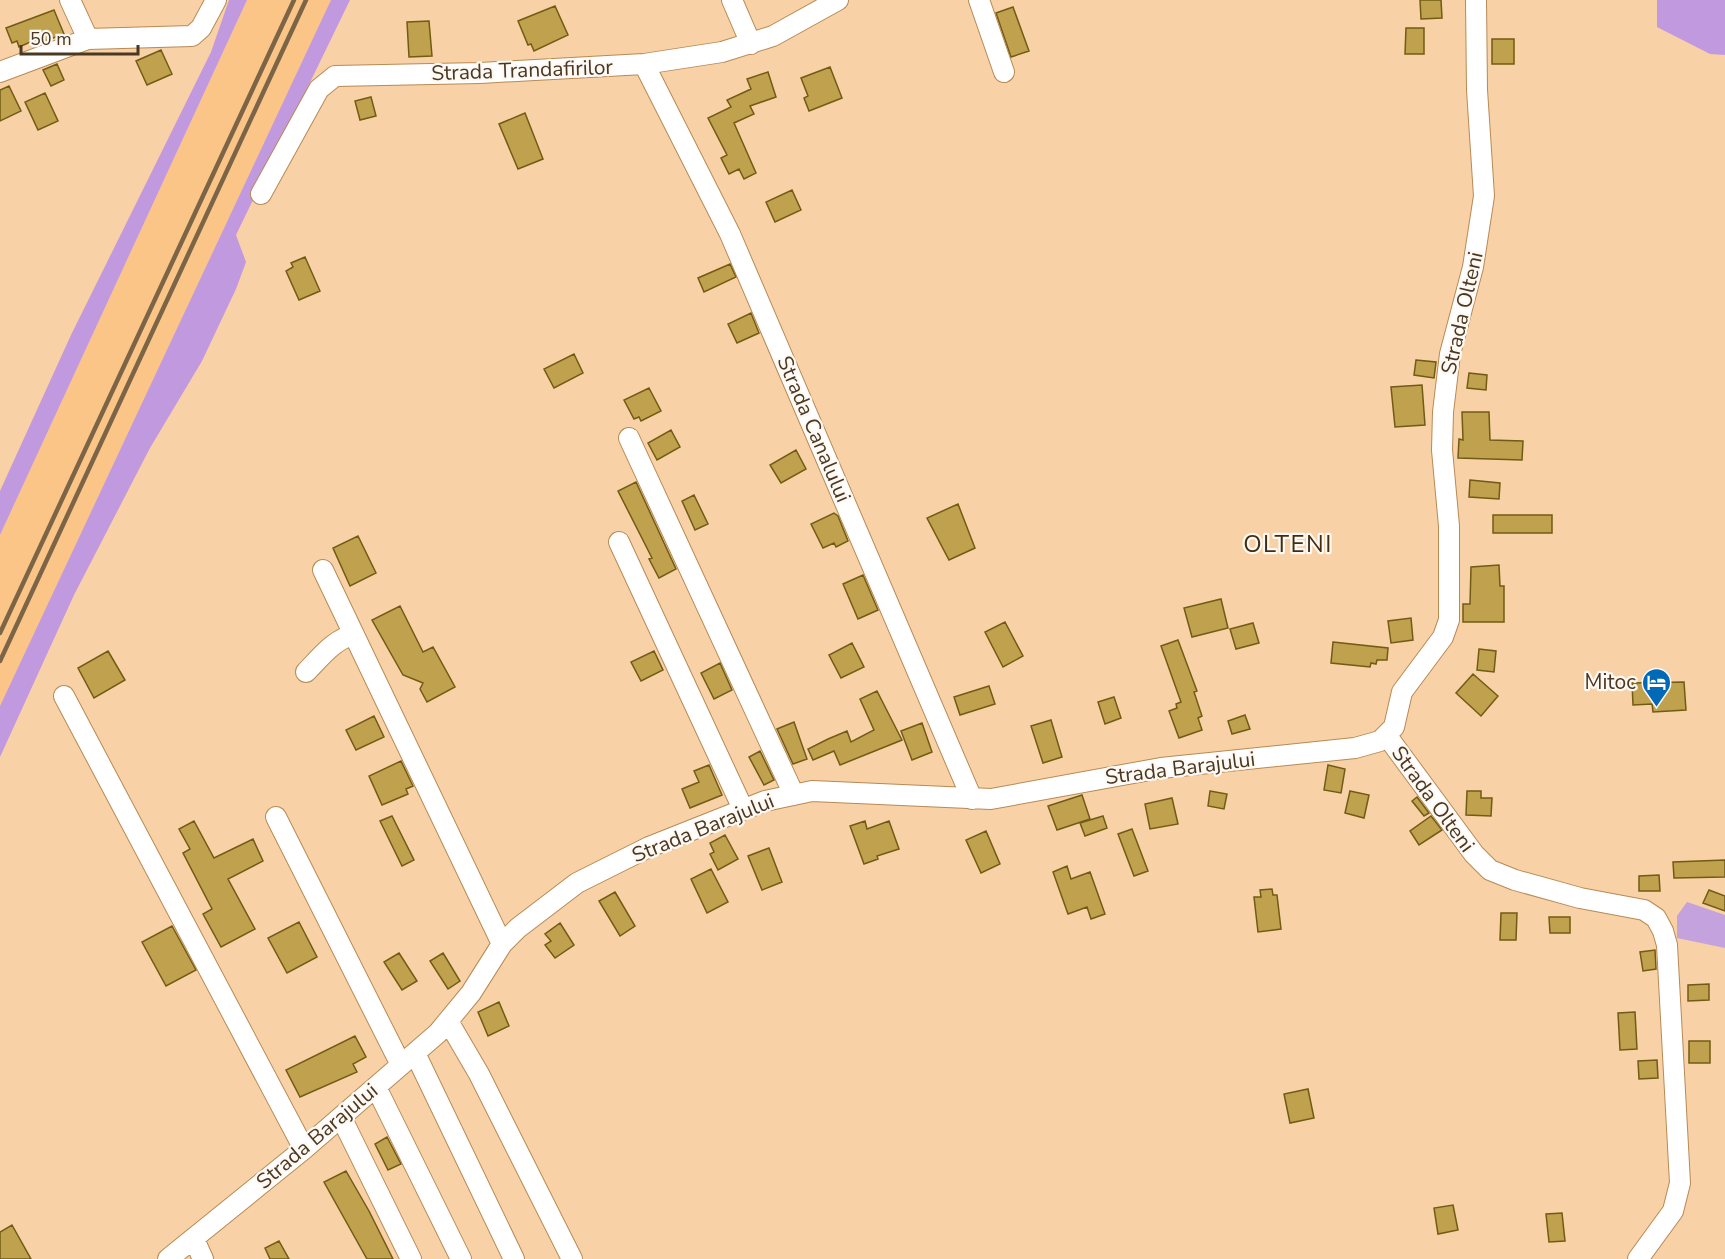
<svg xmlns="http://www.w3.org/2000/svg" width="1725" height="1259" viewBox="0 0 1725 1259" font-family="'Nunito Sans',sans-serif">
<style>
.built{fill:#fbc587}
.green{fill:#c3a2dd}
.forest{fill:#c199df}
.building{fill:#bfa14e;stroke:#725b14;stroke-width:1.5}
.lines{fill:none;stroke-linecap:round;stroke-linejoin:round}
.minor-casing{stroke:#b88a54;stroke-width:22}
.minor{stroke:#fff;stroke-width:20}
.rail{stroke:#7c6447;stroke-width:4.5}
.labels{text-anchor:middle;stroke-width:4.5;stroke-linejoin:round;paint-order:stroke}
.street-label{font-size:21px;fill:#4b3821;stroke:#fef9f4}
.poi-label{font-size:21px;fill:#4b3821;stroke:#fef9f4;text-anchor:end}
.quarter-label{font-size:24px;letter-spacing:1.5px;fill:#432d10;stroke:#fef9f4}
</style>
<rect width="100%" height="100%" fill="#f8d1a6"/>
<!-- built -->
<path class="built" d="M247,0H331L0,706V535Z"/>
<!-- green -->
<path class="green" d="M1687,902L1725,915V948L1677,938V916Z"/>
<!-- forest -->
<path class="forest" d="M229,0H247L0,535V491L71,335L211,52Z
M331,0H350L236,235L246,262L236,289L202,361L150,448L74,595L0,757V706Z
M1657,0H1725V55L1710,54L1657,27Z"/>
<!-- building -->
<path class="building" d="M1420,0H1441L1442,18L1421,19Z
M555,6L568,35L534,51L531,44L528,45L518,21Z
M1013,7L1029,51L1011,57L996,13Z
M54,10L64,34L42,42L40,38L19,47L17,41L12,43L6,28Z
M429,21L432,56L409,57L407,22Z
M1406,28H1424V54H1405Z
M1492,39H1514V64H1492Z
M161,50L172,74L147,85L136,61Z
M57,64L64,80L51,86L43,70Z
M830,67L842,98L809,111L804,98L808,96L801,78Z
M768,72L776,97L750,106L754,114L734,123L756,173L744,179L739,169L729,174L721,158L727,155L708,118L731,107L727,100L751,89L747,79Z
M9,86L21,111L0,121V90Z
M45,93L58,121L38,130L25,102Z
M371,97L376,116L360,120L355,101Z
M525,113L543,159L518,169L499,124Z
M792,190L801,210L775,222L766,202Z
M305,257L320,291L299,300L286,271L293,267L291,263Z
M730,264L736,277L704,292L698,278Z
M751,313L759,333L737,343L728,324Z
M574,354L583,373L554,388L544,369Z
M1416,360L1436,362L1434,378L1414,375Z
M1469,373L1487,375L1486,390L1467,388Z
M1422,385L1425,425L1395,427L1391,387Z
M649,388L661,411L641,421L639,417L634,419L624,400Z
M1462,412H1489L1490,440L1523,441L1522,460L1458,458L1459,439L1463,440Z
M671,430L680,447L657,460L648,443Z
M796,450L806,469L781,483L770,465Z
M1470,480L1500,483L1499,499L1469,497Z
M636,482L676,569L659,578L649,559L652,558L618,491Z
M694,495L708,524L695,530L682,501Z
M958,504L975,548L949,560L927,518Z
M834,513L838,516L848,541L836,547L834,543L823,548L811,524Z
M1493,515H1552V533H1493Z
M358,536L376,573L350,586L333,548Z
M1499,565L1500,586H1504V622H1463V604H1470L1471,567Z
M863,575L878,610L858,619L843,584Z
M1221,599L1228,628L1192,637L1184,608Z
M400,606L423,652L433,647L455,687L427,702L420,689L423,683L403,675L372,620Z
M1411,618L1413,640L1391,643L1388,621Z
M1005,622L1023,656L1003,667L985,632Z
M1253,623L1259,643L1236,649L1230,629Z
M1178,640L1197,691L1194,692L1202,716L1198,718L1202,730L1179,738L1169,711L1177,708L1176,704L1181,702L1161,646Z
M1333,642L1388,648L1387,660H1377L1376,664L1371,663L1370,667L1331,663Z
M852,643L864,667L841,678L829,655Z
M1479,649L1496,651L1494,672L1477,670Z
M108,651L125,680L94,698L78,668Z
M654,651L663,670L641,681L631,662Z
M720,663L732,690L714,699L701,673Z
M1473,674L1498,696L1481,716L1456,693Z
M1684,682L1686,710L1653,712L1652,704L1633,705L1632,683Z
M989,686L995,704L960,715L954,697Z
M877,691L902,740L840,765L834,751L813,760L808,749L828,739L847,731L851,742L874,730L860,699Z
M1114,697L1121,718L1105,724L1098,702Z
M1245,715L1250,729L1232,734L1228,721Z
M374,716L384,737L356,750L346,730Z
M1051,720L1062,757L1043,763L1031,726Z
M794,722L807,759L793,764L777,729Z
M922,723L932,752L912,760L901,731Z
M760,751L774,780L764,785L749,757Z
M401,761L413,786L406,789L408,794L382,805L369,776Z
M709,765L722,795L690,808L682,789L699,782L694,771Z
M1328,765L1345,769L1341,793L1324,790Z
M1210,791L1227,794L1224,809L1208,806Z
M1350,791L1369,795L1364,818L1345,813Z
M1467,791H1481V798H1492L1491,816L1466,815Z
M1082,795L1090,819L1057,830L1048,806Z
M1417,797L1429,813L1424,816L1412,801Z
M1172,798L1178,824L1150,829L1145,804Z
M392,816L414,860L402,866L380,821Z
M1103,816L1107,828L1085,836L1080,823Z
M1431,816L1442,830L1419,845L1410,831Z
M194,821L214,858L253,839L263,861L228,879L255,929L221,947L203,914L212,909L183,853L190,849L179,829Z
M865,821L867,829L889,821L899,849L877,856L878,859L864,864L850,826Z
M1132,829L1148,871L1134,876L1118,834Z
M986,831L1000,864L981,873L966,840Z
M725,835L738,859L718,870L710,854L714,852L710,843Z
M769,848L782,882L762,890L748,856Z
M1725,860V877L1674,878L1673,862Z
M1067,866L1071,879L1090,872L1105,914L1091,919L1087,907L1068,914L1053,872Z
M711,869L728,902L707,913L691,879Z
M1659,875L1660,891H1639V876Z
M1272,889L1273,895H1277L1281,929L1258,932L1254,897H1261L1260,890Z
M1709,890L1725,896V911L1703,903Z
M615,892L635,926L620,936L599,901Z
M1501,913H1517L1516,940H1500Z
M1549,917H1570V933H1550Z
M299,922L317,957L287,973L268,938Z
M560,923L574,945L555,958L545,945L551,941L545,934Z
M172,926L196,970L166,986L142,942Z
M1655,950L1656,969L1643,971L1640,952Z
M399,953L417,981L402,990L384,962Z
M443,953L460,981L448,989L430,961Z
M1709,984V1000L1688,1001V985Z
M499,1002L509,1026L488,1036L478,1012Z
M1635,1012L1637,1049L1620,1050L1618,1013Z
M355,1036L366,1057L353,1064L357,1072L300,1097L286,1070Z
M1689,1041H1710V1063H1689Z
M1657,1060L1658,1078L1639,1079L1638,1061Z
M1308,1089L1314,1118L1290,1123L1284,1094Z
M387,1137L401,1164L388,1170L375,1144Z
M346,1171L369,1211L393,1259H367L339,1209L324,1182Z
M1453,1205L1458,1230L1438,1234L1434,1208Z
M1562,1213L1565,1241L1549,1242L1546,1214Z
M12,1225L31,1259H0V1232Z
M279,1241L289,1259H270L265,1248Z"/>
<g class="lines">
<defs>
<path id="minor" d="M70,0L88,39
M732,0L751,44
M979,0L1004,72
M644,64L730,234L972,799
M0,72L88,39L192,36L201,28L216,0
M261,194L319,89L335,76L480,73L644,64L722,52L773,36L838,0
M629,438L794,795
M619,542L743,809
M323,570L502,944
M306,672C319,659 335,638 354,635
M64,696L304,1149
M1387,736L1474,854L1490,870L1515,880L1580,898L1644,910L1656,918L1663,931L1667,945L1680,1183L1673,1211L1638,1259
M276,817L401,1065
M448,1021L479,1074L572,1259
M415,1053L514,1259
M376,1087L461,1259
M341,1117L411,1259
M194,1239L203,1259
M168,1259L304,1149L438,1033L471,993L502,944L518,928L577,883L649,847L765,801L812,791L991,799L1161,768L1355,748L1380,741L1394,727L1402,692L1443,637L1449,620V526L1442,450L1443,412L1450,354L1473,267L1484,196L1477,90L1476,0"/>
</defs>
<!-- minor casing -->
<use href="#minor" class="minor-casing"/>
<!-- minor -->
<use href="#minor" class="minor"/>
<!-- rail -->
<path class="rail" d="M0,633L294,0
M0,661L306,0"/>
</g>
<!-- icons -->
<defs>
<symbol id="hotel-pin" viewBox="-11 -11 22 30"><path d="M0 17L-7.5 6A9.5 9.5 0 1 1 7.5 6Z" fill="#0169b5" stroke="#fef9f4"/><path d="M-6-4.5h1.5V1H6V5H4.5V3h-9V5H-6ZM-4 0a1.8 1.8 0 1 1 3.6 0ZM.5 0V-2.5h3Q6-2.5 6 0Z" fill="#fff"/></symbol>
</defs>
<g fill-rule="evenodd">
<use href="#hotel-pin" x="1640" y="666" width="33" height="45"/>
</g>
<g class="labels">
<!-- street labels -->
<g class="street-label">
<text transform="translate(522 70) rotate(-2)" y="7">Strada Trandafirilor</text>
<text transform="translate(1462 313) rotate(-77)" y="7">Strada Olteni</text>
<text transform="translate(814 429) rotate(67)" y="7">Strada Canalului</text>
<text transform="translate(1180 768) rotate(-7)" y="7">Strada Barajului</text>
<text transform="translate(1433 799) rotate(54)" y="7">Strada Olteni</text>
<text transform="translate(703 828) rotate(-22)" y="7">Strada Barajului</text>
<text transform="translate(317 1136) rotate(-40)" y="7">Strada Barajului</text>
</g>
<!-- poi labels -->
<g class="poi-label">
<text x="1636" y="689">Mitoc</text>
</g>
<!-- quarter labels -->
<g class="quarter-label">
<text x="1288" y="552">OLTENI</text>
</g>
</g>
<!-- scale -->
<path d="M21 45v9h117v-9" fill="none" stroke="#4b3821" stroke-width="3"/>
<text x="30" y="45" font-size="18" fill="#4b3821" stroke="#fef9f4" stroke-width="4.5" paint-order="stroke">50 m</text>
</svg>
